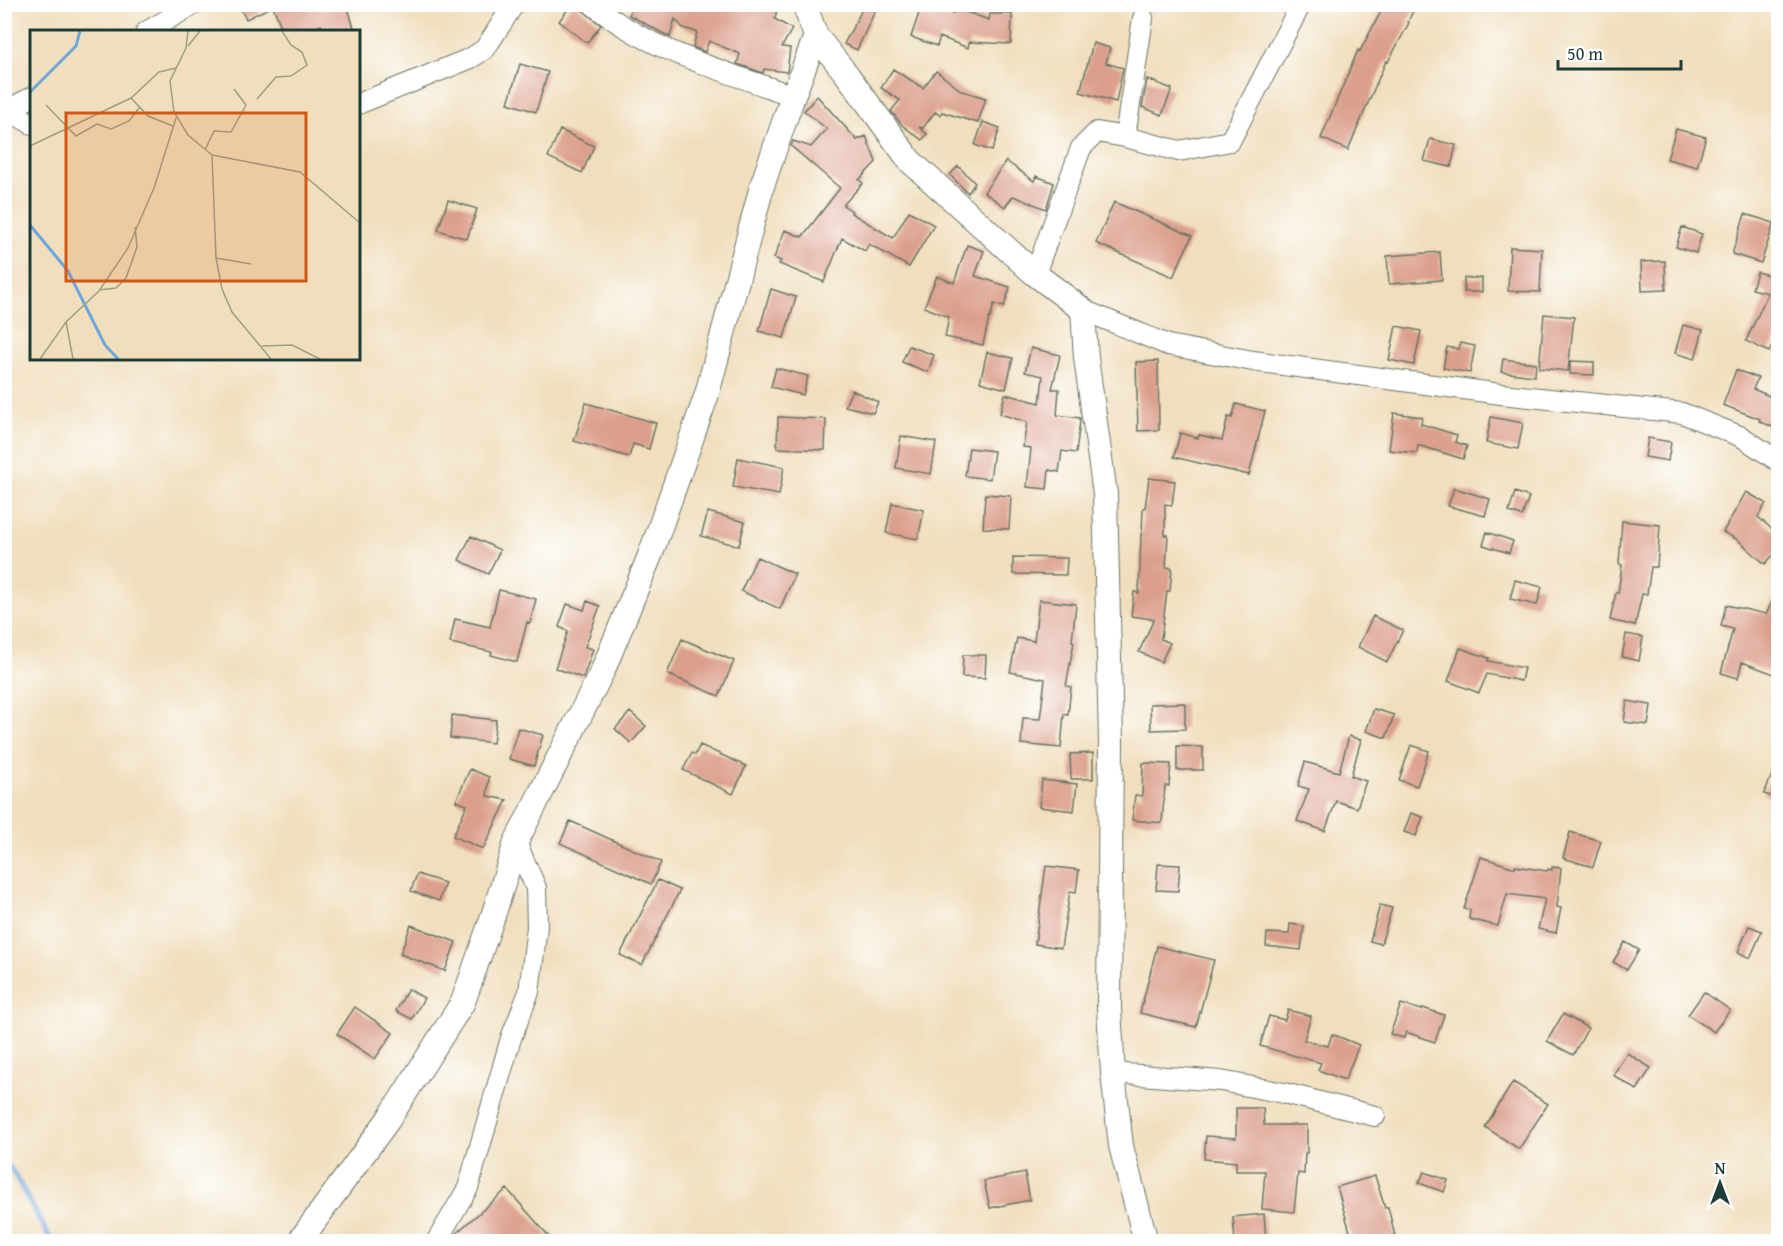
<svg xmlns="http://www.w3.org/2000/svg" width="1783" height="1246" viewBox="0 0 1783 1246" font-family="'Gentium Book Plus',serif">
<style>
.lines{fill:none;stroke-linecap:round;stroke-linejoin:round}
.stream{stroke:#6da6dd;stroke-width:5}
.building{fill:#db9f8c}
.minor-casing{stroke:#687564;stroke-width:22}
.tertiary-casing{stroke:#687564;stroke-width:26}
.minor{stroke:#fff;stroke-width:20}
.tertiary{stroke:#fff;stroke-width:24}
.inset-river{fill:none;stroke:#6da6dd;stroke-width:3}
.inset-road{fill:none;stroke:#9c9e86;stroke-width:1.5}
.view{fill:#d45610;fill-opacity:0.15;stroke:#d45610;stroke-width:3}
.inset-edge{fill:none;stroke:#1f3d34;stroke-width:3}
</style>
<rect width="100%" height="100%" fill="#fff"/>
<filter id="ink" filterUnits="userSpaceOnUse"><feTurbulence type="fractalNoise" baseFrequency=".0167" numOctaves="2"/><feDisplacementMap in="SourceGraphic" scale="12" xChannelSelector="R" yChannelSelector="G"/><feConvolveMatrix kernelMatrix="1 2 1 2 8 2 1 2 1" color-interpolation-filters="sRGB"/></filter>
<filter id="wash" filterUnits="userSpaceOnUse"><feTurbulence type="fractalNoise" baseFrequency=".008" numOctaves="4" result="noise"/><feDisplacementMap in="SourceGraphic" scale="24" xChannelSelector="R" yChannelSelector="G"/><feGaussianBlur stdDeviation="1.35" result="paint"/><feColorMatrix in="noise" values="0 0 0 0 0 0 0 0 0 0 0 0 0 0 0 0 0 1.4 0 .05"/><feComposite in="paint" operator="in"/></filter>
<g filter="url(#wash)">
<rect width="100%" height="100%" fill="#f0debc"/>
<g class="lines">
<!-- stream -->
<path class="stream" d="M4,1161L12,1170L52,1242"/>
</g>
<g id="blocks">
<!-- building -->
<path class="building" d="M238,4H347L355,32H323L321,25L305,32H283L273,6L246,19Z
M572,4H575L601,25L587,43L559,21Z
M634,4H778L775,19L792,29L782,47L790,48L787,72L764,69L763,73L737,64L740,54L709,41L705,52L693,47L697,32L683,28L675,19L670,37L668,36L629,15Z
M865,4H878L857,50L844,44Z
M922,4H929L953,13L955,8L989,20L990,14H1012L1011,44L969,42L968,48L940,37L937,46L911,37Z
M1385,4H1416L1408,22L1409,23L1388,62L1386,61L1348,150L1321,138L1358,50L1360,51Z
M1093,43L1110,48L1106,63L1123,68L1116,102L1080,92Z
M520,64L548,72L536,112L508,103Z
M893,69L923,88L936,71L962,91L986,98L978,123L942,112L940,115L935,112L923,128L919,127L927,134L922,140L902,125L891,111L900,100L881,88Z
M1147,79L1172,89L1162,115L1142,107Z
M817,96L857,140L866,136L876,162L859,180L863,183L843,205L852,211L851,213L893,238L909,211L934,225L909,267L869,244L865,251L842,238L824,282L779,264L781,261L774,258L785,230L802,237L840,188L791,146L793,141L811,147L827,129L804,111Z
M983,122L1000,128L992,151L975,145Z
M1676,129L1706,137L1697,167L1667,159Z
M560,130L594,146L582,173L548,157Z
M1430,139L1456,145L1451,167L1424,161Z
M1006,161L1034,181L1036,176L1054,183L1046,209L1013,196L1005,207L984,192Z
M958,166L975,183L968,193L950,175Z
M448,200L477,209L467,239L438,230Z
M1114,202L1192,236L1173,277L1096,243Z
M1745,214L1774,223L1761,263L1732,254Z
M1682,227L1702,234L1696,253L1676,247Z
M967,245L984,251L975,276L1010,287L1004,307L994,304L990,318H989L983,345L945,337L949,317L924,307L937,276L954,283Z
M1510,247L1542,249L1540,292L1508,291Z
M1440,252L1442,280L1389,284L1387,256Z
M1665,261L1666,290L1642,291L1641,262Z
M1779,270V332L1769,352L1746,341L1768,293L1752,289L1757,272L1775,277Z
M1464,278H1482V292H1464Z
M771,289L796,297L784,338L759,331Z
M1544,314L1574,317L1568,371L1539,368Z
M1683,325L1703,330L1695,359L1675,353Z
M1396,326L1421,331L1414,365L1389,360Z
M1460,343L1475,346L1470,373L1443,368L1447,347L1458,349Z
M909,346L934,355L928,372L902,362Z
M1031,348L1060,355L1052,389H1059L1057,415L1080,418V421L1076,453L1062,451L1059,472L1049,470L1047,489L1027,487L1031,448L1023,447L1027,422L1000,414L1005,394L1040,403L1043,376L1025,372Z
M987,352L1013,358L1006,389L980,382Z
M1503,359L1536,363L1535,376L1501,372Z
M1158,361L1159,430L1138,431L1136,362Z
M1570,361L1594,362V375L1570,374Z
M776,368L808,376L803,395L771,387Z
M1736,370L1758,378L1753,389L1779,400V430L1759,421L1760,419L1723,405Z
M852,390L878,402L873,413L845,406Z
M586,403L656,423L649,449L633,444L629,457L574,441Z
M1236,404L1265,411L1249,475L1174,457L1180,433L1198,438L1199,435L1222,440L1228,417L1232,418Z
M1394,413L1422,417L1421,424L1457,435L1455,442L1467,446L1463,459L1418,445L1417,453L1389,450Z
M778,417L826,419L825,450L777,448Z
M1491,417L1523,423L1518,449L1486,443Z
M901,436L936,442L931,474L896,468Z
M1648,438L1671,442L1668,461L1645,457Z
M969,448L994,451L990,479L965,476Z
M738,458L784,467L779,495L733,487Z
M1149,478L1175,481L1172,505L1165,504V535H1168L1166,567L1172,568L1170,591H1167L1161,639L1170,643L1161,662L1139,652L1154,619L1131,616L1134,592L1139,593L1141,534H1142L1143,508H1145Z
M1454,488L1490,499L1485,516L1448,506Z
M1515,492L1529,497L1522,516L1509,512Z
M1746,492L1766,503L1758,517L1779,535V549L1765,564L1738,540L1723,532Z
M985,494L1011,496L1009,529L983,528Z
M892,503L924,510L918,539L886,533Z
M708,512L745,522L739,546L701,536Z
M1622,521L1660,525L1657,567H1651L1647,594H1642L1635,626L1610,620L1616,592L1618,593L1622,565L1619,564Z
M1487,532L1513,541L1509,553L1483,545Z
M471,536L500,550L488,574L459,560Z
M757,557L795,574L780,609L741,591Z
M1013,557L1067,558L1066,575L1013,574Z
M1515,580L1542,587L1537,605L1510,599Z
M1779,589V676L1742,662L1738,678L1721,673L1733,629L1721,626L1726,605L1766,614Z
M499,590L536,599L530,623L527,622L517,662L491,655L492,652L450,643L455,619L490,627Z
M1039,600L1076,604L1072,641L1074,642L1066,686L1071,687L1068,715L1064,714L1061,748L1021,744L1023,718L1040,719L1045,679L1010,672L1017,638L1034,641Z
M587,601L600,606L585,647L593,649L583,678L555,668L568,631L559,627L567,604L584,610Z
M1373,616L1403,630L1387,662L1358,647Z
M1626,634L1643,637L1639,661L1622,657Z
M682,639L734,661L719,696L667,674Z
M1460,648L1489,658L1488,661L1524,668L1521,681L1487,674L1479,693L1448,681Z
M963,655H986L985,678L962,677Z
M1627,701L1651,705L1648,725L1624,722Z
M1185,703V729L1151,730L1150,704Z
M1374,709L1394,715L1386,738L1366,731Z
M630,712L646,726L631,743L615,729Z
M452,715L496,720L493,743L450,738Z
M518,728L543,735L534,766L509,759Z
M1349,736L1361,740L1351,776L1366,781L1357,808L1336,801L1325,831L1297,821L1309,789L1298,786L1305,762L1339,772Z
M700,745L746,766L733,794L683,770L692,753L695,755Z
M1411,745L1429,751L1417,786L1399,780Z
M1177,746L1203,747V770H1177Z
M1093,753V779H1071L1070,754Z
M1778,760H1779V799L1764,794Z
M1143,763L1171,764L1169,786H1165L1162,823L1132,820L1135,795L1142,796Z
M470,769L489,777L487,796L507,800L483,849L453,836L467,805L456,801Z
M1042,780L1077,784L1074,811L1039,807Z
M1411,813L1423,817L1416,836L1404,832Z
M570,821L661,862L651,884L560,843Z
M1570,832L1601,841L1593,867L1563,858Z
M1481,857L1515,868V866L1547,871L1548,869L1552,870V867L1561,868L1557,907L1561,908L1556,933L1538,929L1545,899L1507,894L1498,926L1469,919L1470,910L1464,909Z
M1158,864L1180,865L1178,891L1156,890Z
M1046,866L1079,870L1076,892L1070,891L1061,948L1035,944Z
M417,874L445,883L439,901L411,891Z
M658,880L680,890L642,965L620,955Z
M1380,905L1392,908L1381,944L1370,941Z
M1290,924L1304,926L1301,950L1266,946L1267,933L1289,934Z
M411,925L456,942L445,971L400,954Z
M1749,926L1762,931L1750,958L1738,952Z
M1625,942L1639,950L1627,970L1613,962Z
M1157,946L1214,960L1196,1027L1140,1013Z
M408,989L424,998L412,1019L396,1011Z
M1704,992L1730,1010L1714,1032L1688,1015Z
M1401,1004L1422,1010L1423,1008L1444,1015L1435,1042L1406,1032L1404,1038L1390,1034Z
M355,1007L393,1033L375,1059L337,1034Z
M1288,1010L1311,1016L1304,1040L1328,1046L1332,1034L1359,1045L1345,1080L1318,1070L1321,1063L1260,1046L1269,1016L1285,1020Z
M1563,1014L1588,1028L1573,1055L1547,1041Z
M1627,1053L1651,1068L1637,1090L1613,1075Z
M1513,1082L1548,1104L1519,1149L1485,1127Z
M1236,1108H1263L1264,1125H1307V1153H1305L1304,1174L1298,1173L1294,1212L1262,1209L1265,1171H1236V1162L1204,1159L1206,1136L1236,1138Z
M1424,1172L1448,1180L1444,1192L1419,1183Z
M1025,1173L1030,1200L990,1208L984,1181Z
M1375,1176L1385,1208L1388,1207L1395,1236L1369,1242H1353L1337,1187Z
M507,1189L554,1242H450L454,1235Z
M1264,1214L1266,1240L1235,1242L1233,1217Z"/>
</g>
</g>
<g filter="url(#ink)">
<use href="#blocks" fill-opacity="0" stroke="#687564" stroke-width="1.5"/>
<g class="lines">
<defs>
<path id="minor" d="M592,4C649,51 725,71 793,96
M146,32L194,4
M358,104L471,58L485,49L514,4
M8,110L32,124
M4,112L32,97
M1125,137L1143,18
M1035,274L1081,148L1097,132L1125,137L1179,151L1230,141L1301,4
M1083,310L1168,345L1253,361L1501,394L1682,413L1742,437L1778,461
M1113,1073L1221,1081L1284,1093L1375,1116
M436,1242L468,1188L511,1038L529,992L537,927L536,888L516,842"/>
<path id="tertiary" d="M804,4L816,36L848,76L910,161L1035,274L1083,310L1086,358L1105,494L1111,741L1109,1009L1113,1073L1121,1146L1146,1242
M299,1242L388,1120L463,1002L494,913L516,842L603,670L651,553L707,394L762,186L793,96L816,36"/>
</defs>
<!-- minor casing -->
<use href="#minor" class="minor-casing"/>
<!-- tertiary casing -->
<use href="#tertiary" class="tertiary-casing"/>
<!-- minor -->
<use href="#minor" class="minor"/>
<!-- tertiary -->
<use href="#tertiary" class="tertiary"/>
</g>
</g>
<!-- overview -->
<g transform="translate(30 30)">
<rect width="330" height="330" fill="#f0debc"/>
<path class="inset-river" d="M0,62L46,16L50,1M0,195L38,241L75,315L88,329"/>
<path class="inset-road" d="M158,1L156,18L140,51L144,82L158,105L182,125L186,228L192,259L202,282L241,329M158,16L170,1M101,68L118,86L143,96M227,69L246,47L261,46L277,35L272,22L261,15L252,1M16,75L46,106L67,94L81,99L99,91L109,78M0,116L101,68L129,42L146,38M175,120L184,101L201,102L216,75L204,59M182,125L270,142L330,193M186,228L221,234M69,260L86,258L96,248L107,217L105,197M36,292L43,329M232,316L262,315L290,329M10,329L36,292L69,261L98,218L124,158L146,88"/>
<path class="view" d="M36,83H276V251H36Z"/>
<rect width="330" height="330" class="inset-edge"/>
</g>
<!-- margin -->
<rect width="1783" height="1246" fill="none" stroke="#fff" stroke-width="24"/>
<!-- north arrow -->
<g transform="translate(1720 1183)" stroke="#ffffff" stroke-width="4.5" paint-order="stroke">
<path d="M0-4.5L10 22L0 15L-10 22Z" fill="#1f3d34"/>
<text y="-9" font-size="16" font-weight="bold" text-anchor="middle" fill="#1f3d34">N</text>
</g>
<!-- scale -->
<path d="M1558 60v9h123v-9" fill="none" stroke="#1f3d34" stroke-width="3"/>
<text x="1567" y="60" font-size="18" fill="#1f3d34" stroke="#ffffff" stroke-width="4.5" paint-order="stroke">50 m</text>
</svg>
